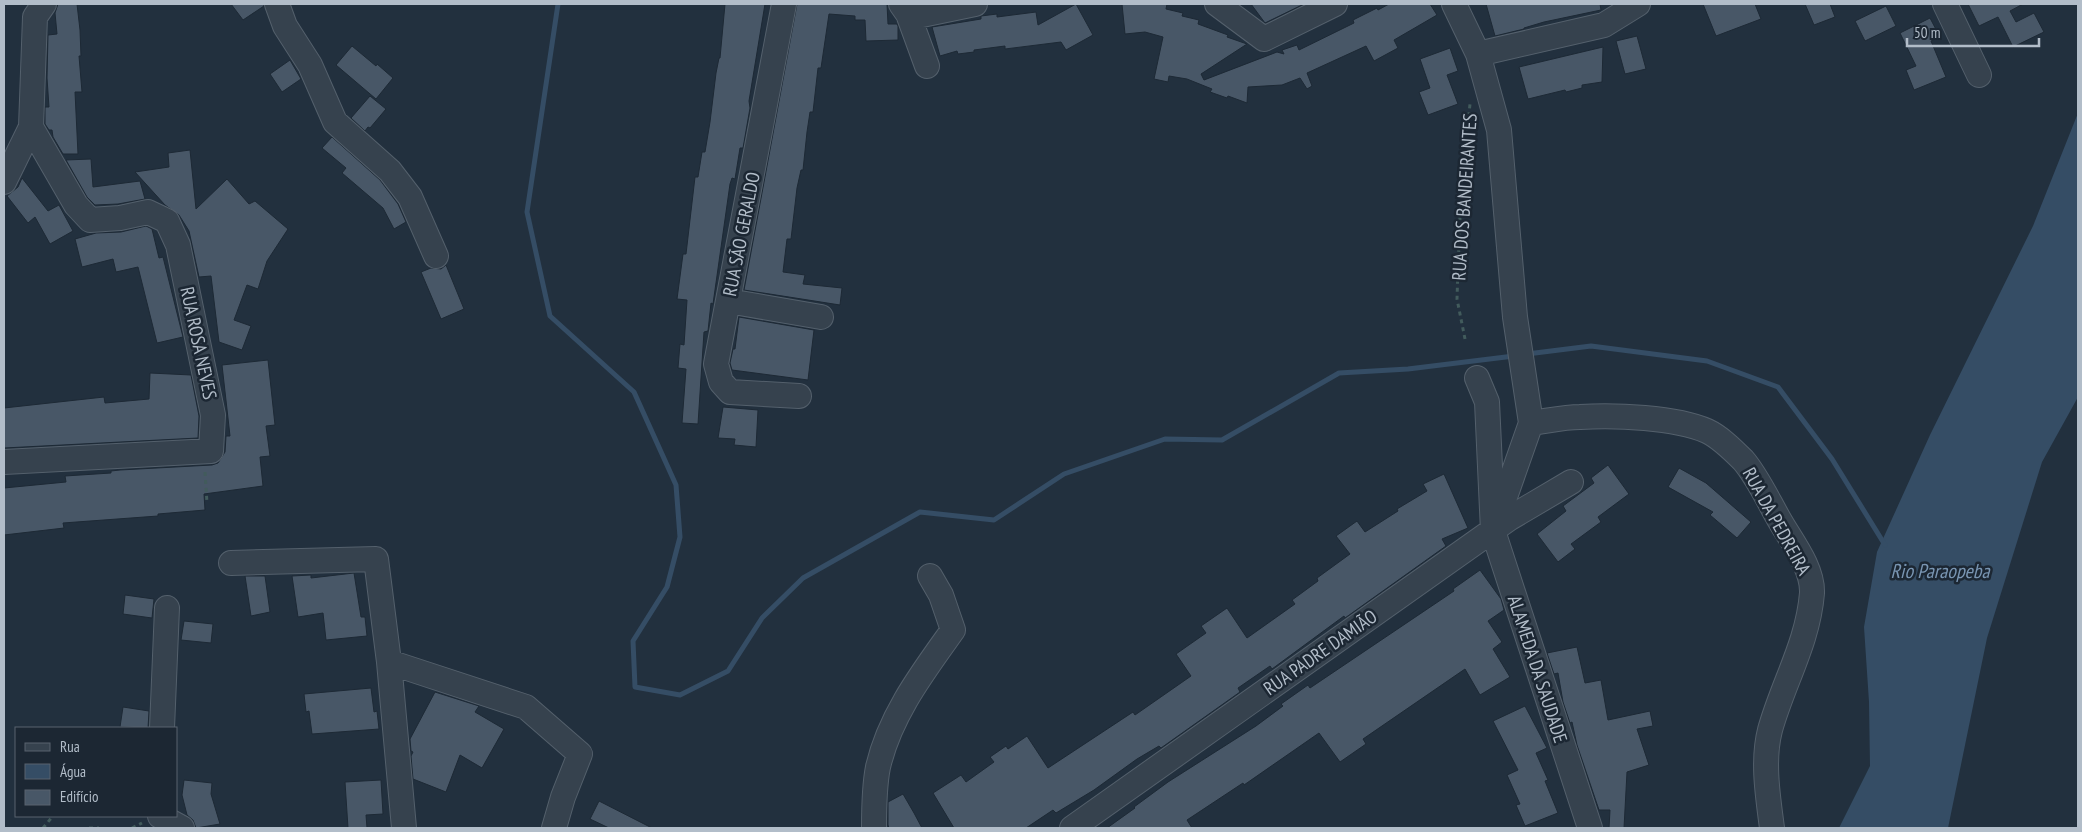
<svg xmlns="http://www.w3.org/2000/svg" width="2082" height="832" viewBox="0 0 2082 832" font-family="'PT Sans Narrow',sans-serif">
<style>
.water{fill:#354d65}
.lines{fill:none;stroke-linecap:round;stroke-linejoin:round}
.stream{stroke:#354d65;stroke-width:5}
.building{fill:#485767;stroke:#1d2935}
.minor-casing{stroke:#54606c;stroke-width:26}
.path{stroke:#425b5c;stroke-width:3;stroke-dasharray:4 4;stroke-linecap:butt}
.minor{stroke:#36424e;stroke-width:24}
.labels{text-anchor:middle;stroke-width:5;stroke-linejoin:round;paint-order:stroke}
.street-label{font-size:19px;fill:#b2bdc9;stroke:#1c2733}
.water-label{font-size:20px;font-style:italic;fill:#7995b2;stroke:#1c2733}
</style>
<rect width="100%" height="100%" fill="#22303e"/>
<!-- water -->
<path class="water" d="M2078,113V397L2042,462L1987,638L1948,828H1839L1870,766L1869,702L1864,627L1877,552L1930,435L2033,226Z"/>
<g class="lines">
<!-- stream -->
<path class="stream" d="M558,4L527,212L550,316L634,392L676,485L680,537L667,587L633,641L635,687L680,695L728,671L762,618L803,578L920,512L994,520L1064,474L1165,439L1222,440L1339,373L1408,369L1514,356
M1527,354L1591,346L1707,361L1778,387L1832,459L1885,545"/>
</g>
<!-- building -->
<path class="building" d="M58,4H77L80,30L81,56H79L82,92H75L78,154H63L53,137L52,130H49L45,124V107H49L47,78L48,35L57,34L55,13Z
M231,4H264V6L243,20Z
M725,4H765L749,101L750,108L743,148H740L735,179L732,178L730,184L713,304L711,303L708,331L704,332L698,424L682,423L686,369L678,368L680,344L684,345L687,300L677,299L683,254H686L695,177H698L702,152H705L710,122L716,73L719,58H720Z
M797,4H887L888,24H897L898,26V40L866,41L865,20H855V16L829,14L821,68H818L813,112H810L807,132L803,170H801L797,188L791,239H787L783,272L805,275L803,284L842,288L840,305L744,290Z
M1076,4L1093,35L1066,50L1061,42L1005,49V46L974,50V52L958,54L957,51L940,56L932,27L981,19V16L997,14V17L1036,12L1038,25Z
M1122,4H1167L1166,9L1183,13L1182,16L1199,20L1198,24L1228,35L1227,37L1247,44L1201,74L1204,80L1277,52L1284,54L1282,50L1297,45L1299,50L1354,23L1353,20L1377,8L1378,10L1389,4H1430L1437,15L1394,40L1398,48L1374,61L1366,46L1307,73L1312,86L1307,89L1300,78L1282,85L1248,87L1247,103L1228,96L1227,98L1210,92L1212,89L1187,79L1169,76L1168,82L1154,79L1163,37L1145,32L1125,34Z
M1251,4H1304L1265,23Z
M1486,4H1600L1601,10L1544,22L1524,28V29L1495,36Z
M1703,4H1755L1761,19L1716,36Z
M1805,4H1830L1835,17L1814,25Z
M1968,4H2023L2010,11L2016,22L2034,13L2044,32L2013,47L1998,17L1979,26Z
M1886,6L1896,26L1865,41L1855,21Z
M1930,18L1940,37L1931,41L1946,77L1914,90L1906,70L1916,66L1900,33Z
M1637,36L1646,69L1625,74L1616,41Z
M352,46L376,66L377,64L393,78L376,99L336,65Z
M1603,47L1602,82L1582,85V88L1566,92L1565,90L1528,99L1519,67Z
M1450,48L1458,71L1447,75L1458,104L1428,115L1419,92L1430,88L1420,59Z
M290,60L301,79L282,92L270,74Z
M370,96L386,109L370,128L368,127L365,131L351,118Z
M332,137L380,180L398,204L406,222L394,229L383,208L342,173L346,168L322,148Z
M190,150L196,209L227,179L249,204L255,201L288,229L267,261L258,289L247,285L234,320L251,326L242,350L219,342L211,276L199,277L189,231L179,215L165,205L135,172L169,167L168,153Z
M91,159L93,187L140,181L145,199L118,204L95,205L87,197L66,160Z
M22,178L48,211L59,205L73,231L50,244L35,217L28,223L7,196L18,187Z
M146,226L152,229L159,258L163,257L183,337L157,343L138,267L116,272L113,259L82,267L75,239L96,233L121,232Z
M446,265L464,309L441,319L421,272L431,268L441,269Z
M739,317L814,330L808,380L732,370L730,363L733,349H735Z
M268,360L275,425L266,426L270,456L260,457L263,486L204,494L205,510L158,514V516L63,523L64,528L4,535V488L66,482L65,476L111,473V471L120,470L212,465L218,463L225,452L226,436H230L222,365Z
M150,373L191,375L199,416L198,438L4,448V408L104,397L105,403L149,399Z
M723,407L758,410L756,447L734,445L735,439L718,438Z
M1608,465L1629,494L1598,517L1601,522L1571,544L1575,549L1558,562L1537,534L1566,511L1563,506L1594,483L1591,478Z
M1679,468L1706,483L1751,522L1737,538L1710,515L1713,512L1668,487Z
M1444,474L1468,528L1442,539L1446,546L1345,618L1344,616L1272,669L1270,666L1238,688L1240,692L1161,748L1159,746L1137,759L1094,790L1056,813L1053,810L1026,828H954L933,793L961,775L966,782L994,762L990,757L1006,746L1008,749L1027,736L1048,768L1133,712L1135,715L1191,676L1176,654L1206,633L1201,626L1227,608L1247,638L1295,604L1292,600L1318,581L1317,578L1350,554L1336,536L1357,521L1365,532L1398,511L1397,509L1427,491L1423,484Z
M1480,570L1501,599L1504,610L1488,621L1502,642L1493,649L1510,677L1480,695L1465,669L1363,739L1366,744L1340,762L1319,733L1244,785L1243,783L1187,820L1192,828H1107L1135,808L1134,807L1168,782L1256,726L1283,706L1281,704L1308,685L1310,688L1454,591L1453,589Z
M354,573L361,617H365L367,636L326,640L323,613L298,617L292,576L311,575V578Z
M245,576H265L270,612L251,616Z
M125,595L154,599L152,618L123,614Z
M184,621L213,624L211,643L181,640Z
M1577,647L1585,683L1601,680L1608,720L1650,711L1653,726L1637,729L1649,765L1627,772L1624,828H1609L1610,810H1599L1577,745L1572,722L1570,723L1563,702L1558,673L1554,674L1547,653Z
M371,688L374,712L377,711L379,729L312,734L309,711L306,712L304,694Z
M435,692L479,706L475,712L504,729L482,768L460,755L446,792L413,779L411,756L413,752L411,751L410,739Z
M1525,706L1547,748L1536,753L1548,780L1545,781L1558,813L1525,826L1516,805L1520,804L1507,775L1518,770L1493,721Z
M123,707L149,711L148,728L120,727Z
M184,780L212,783L211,794L220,824L196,828L193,820L187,815L182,795Z
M381,780L383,814L366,815L367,828H348L345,782Z
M903,794L914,813L922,828H889L888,825V802Z
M599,801L652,828H609L590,819Z"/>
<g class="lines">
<defs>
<path id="minor" d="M277,4L285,26L310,65L335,122L390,171L410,197L436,256
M784,4L716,364L721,382L730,392L799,396
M901,4L908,14L917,16L975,4
M1217,4L1264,39
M1454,4L1478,54L1499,130L1515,317L1531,423L1493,531
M1945,4L1979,75
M908,14L927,66
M1264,39L1335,4
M1478,54L1604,25L1638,4
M4,182L31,127L35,17L44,4
M728,301L821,317
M1477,378L1487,402L1493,531L1590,828
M1531,423C1547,421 1564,417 1580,417C1615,415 1675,417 1707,431C1720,437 1733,450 1743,460C1757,476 1769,502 1780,521C1792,542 1813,568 1812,593C1808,643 1783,683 1770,730C1762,761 1768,797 1772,828
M4,462L211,451L213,415L178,245L167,221L148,212L120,218L90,220L76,205L31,127
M231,563L376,559L389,662L404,828
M389,662L526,707L580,754L563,797L554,828
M162,728L167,608
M160,816L182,828
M874,828C874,808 874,787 878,767C890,715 923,672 953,630L941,595L930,576
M1072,828L1510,518L1571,482"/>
</defs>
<!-- minor casing -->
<use href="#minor" class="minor-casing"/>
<!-- path -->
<path class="path" d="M1465,339L1457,299L1458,269L1461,190L1470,104
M205,472L207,503
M43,828L53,816
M89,828H99
M132,828L142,823"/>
<!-- minor -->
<use href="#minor" class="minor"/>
</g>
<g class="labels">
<!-- street labels -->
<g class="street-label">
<text transform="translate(1464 197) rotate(-86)" y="7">RUA DOS BANDEIRANTES</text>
<text transform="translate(741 234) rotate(-79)" y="7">RUA SÃO GERALDO</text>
<text transform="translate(199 343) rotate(78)" y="7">RUA ROSA NEVES</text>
<text transform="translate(1777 521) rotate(61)" y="7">RUA DA PEDREIRA</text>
<text transform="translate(1320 652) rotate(-35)" y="7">RUA PADRE DAMIÃO</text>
<text transform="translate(1538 669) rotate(72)" y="7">ALAMEDA DA SAUDADE</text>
</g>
<!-- water labels -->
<g class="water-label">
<text x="1940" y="578">Rio Paraopeba</text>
</g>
</g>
<!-- border -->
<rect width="2082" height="832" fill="none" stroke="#b2bdc9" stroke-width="10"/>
<!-- legend -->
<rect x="15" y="727" width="162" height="90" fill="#1c2733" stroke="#58636f"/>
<rect x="25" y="743" width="25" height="8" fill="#36424e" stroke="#58636f"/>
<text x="60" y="752" font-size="15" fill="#b2bdc9">Rua</text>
<rect x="25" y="764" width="25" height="15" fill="#354d65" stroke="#58636f"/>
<text x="60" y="777" font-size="15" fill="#b2bdc9">Água</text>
<rect x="25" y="790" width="25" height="15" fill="#485767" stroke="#58636f"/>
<text x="60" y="802" font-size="15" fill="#b2bdc9">Edifício</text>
<!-- scale -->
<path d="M1907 38v8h132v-8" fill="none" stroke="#b2bdc9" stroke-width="2.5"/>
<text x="1914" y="38" font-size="15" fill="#b2bdc9" stroke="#1c2733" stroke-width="4" paint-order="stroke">50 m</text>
</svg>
